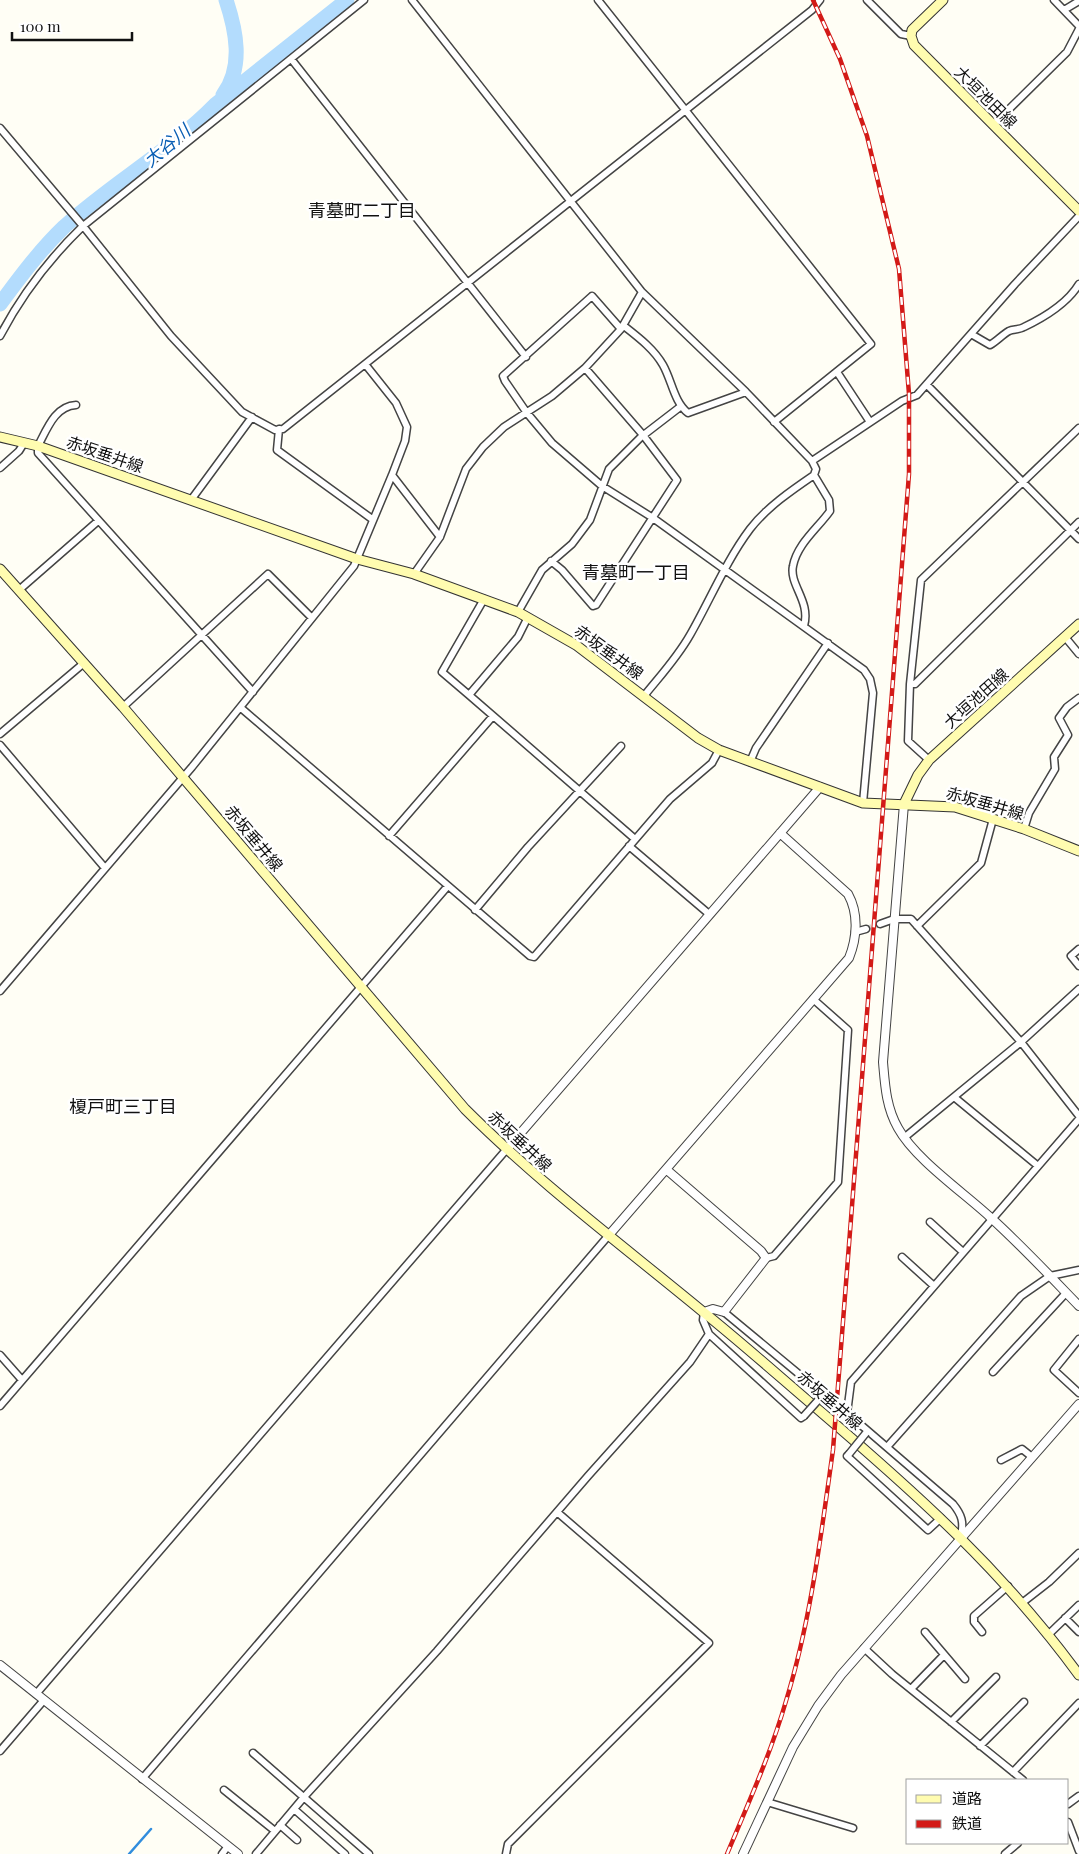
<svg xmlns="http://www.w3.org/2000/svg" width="1079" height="1854" viewBox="0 0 1079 1854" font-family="'Playfair Display','Noto Sans JP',serif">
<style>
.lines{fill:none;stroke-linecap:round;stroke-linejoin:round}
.stream{stroke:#318ddd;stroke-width:2.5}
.river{stroke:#b3dcfd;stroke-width:15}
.minor-tunnel{stroke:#dbdad3;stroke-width:6;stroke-dasharray:6 3;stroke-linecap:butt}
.minor-casing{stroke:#444;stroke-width:9}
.tertiary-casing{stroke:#444;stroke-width:10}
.secondary-casing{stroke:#333;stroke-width:11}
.minor{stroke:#fff;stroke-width:6}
.tertiary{stroke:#fff;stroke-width:8}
.secondary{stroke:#fffcb0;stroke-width:9}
.rail-casing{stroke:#d31a17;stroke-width:4.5}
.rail{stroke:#fff;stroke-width:2.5;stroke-dasharray:8;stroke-linecap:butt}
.minor-bridge-casing{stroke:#444;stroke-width:9;stroke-linecap:butt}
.minor-bridge{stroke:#fff;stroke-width:6}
.labels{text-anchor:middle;stroke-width:5;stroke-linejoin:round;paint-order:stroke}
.street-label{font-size:16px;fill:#111;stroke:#fff}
.water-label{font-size:18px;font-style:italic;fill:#095eb4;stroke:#fff}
.neighbourhood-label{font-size:18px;fill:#111;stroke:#fff}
</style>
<rect width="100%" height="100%" fill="#fffef5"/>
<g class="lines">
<!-- stream -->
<path class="stream" d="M129,1854L151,1829"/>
<!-- river -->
<path class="river" d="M223,95C244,67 236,30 226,0
M0,304C20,277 40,250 64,227C112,183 169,152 216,104L347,0"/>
<!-- minor-tunnel -->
<path class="minor-tunnel" d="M866,929L880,924"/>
<defs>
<path id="minor" d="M412,0L642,292L746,392L812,461L816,469L814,475L829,500L830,511C818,528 797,544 793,566C789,585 811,601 804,626
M598,0L871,344L774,422
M867,0L901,34L911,36
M1054,0L1079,26
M1064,10L1079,1
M292,60L526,357
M993,125L1067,52L1079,29
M0,128L83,226L171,336L242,412L275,430L283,429L812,10L820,0
M624,326C638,337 654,349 663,365C672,381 674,402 688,413L746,392
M621,329L592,296L503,376L505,381L527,413L552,443L602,486L653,518L864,670L870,679L873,693L863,803
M971,334L990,345C997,341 1002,335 1009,331C1013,329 1019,330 1024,327C1045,317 1067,304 1079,284
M0,336C21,296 51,257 83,226L364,0
M837,372L870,422
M927,385L1079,539
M76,405C55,406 47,429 38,446V453L253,692
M279,429L277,450L372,519
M812,461L902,401L917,395L1015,284L1079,216
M0,468L19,451L24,443
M392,475L440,537
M191,500L252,417
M551,561L562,570L593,606L596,605L677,480L643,435L585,368
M414,574L440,537L466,469L483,447L504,427L552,396L585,368L621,329L642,292
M19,590L98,521
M518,612L542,570L572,544L590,520L609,469L641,437L680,407
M528,617L518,637L469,695L635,839
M1065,637L1079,654
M910,684H915L1079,522
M469,695L442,672L484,599
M644,696C660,676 677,658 690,635C710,600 726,561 750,529C767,507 792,490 814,475
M123,707L268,574L312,618
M241,708L530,956L534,957L670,799L712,763L719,750
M0,734L84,663
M0,745L105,868
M929,760L908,741L910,684L921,580L1079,428
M750,762L756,748L828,643
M1024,829L1029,813L1055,769L1054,757L1068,735L1059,718L1067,707L1079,698
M389,836L493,716
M629,846L709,914
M475,910L528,847L621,746
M880,924L894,919H911L1021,1042L1079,1116
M917,926L981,863L993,819
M855,932L866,929
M1079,949L1071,956L1079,966
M0,991L192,767L354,566L392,475L405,441L407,427L396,403L365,364
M954,1097L1038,1166
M905,1137L1021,1042L1079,989
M930,1222L963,1252
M902,1257L934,1286
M766,1258L774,1256L838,1182L848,1030L813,999
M704,1312L703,1320L709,1334L801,1418L804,1416
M724,1312L823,1394L821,1397
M1079,1339L1054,1370L1079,1393
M0,1355L22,1380
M993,1372L1066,1293
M0,1406L447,887
M887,1447L1021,1296L1050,1276L1079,1270
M849,1454L847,1456L928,1530L941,1518
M1001,1460L1022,1449L1032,1457
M961,1537C964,1522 962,1515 953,1504L847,1413L851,1382L1079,1119
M1022,1603L1049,1582L1079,1553
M1065,1618L1079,1632
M925,1632L965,1679
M982,1632L974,1622V1616L1008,1586
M1049,1634L1079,1605
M864,1648L892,1674L1023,1780
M911,1689L944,1655
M36,1694L506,1150
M951,1722L996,1677
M980,1746L1024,1702
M0,1751L44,1700
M253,1753L369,1854
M1013,1772L1079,1703
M142,1779L609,1235
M224,1790L275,1831
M767,1802L853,1828
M1068,1804L1079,1796
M294,1809L345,1854
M1068,1822L1079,1851
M280,1825L297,1840
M222,1854L228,1846
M256,1854L304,1797L437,1651L588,1476L690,1362L709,1334
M506,1854L508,1844L709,1643L557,1512
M1005,1854L1018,1843"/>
<path id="tertiary" d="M904,804L883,1062C885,1085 886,1107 898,1128C915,1159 963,1192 990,1217C1021,1245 1050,1276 1079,1306
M506,1150L820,787
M667,1170L761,1251L766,1258L724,1312L713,1309L704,1312
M609,1235L849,958C857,938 859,914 848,894L780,833
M0,1665L238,1854
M743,1854L793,1747L818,1706L841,1675L1079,1404"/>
<path id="secondary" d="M943,0L912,30L911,36L914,45L1079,211
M0,437L38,446L357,559L414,574L518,612L576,645L698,738L719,750L863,803L955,807L1024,829L1079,851
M0,569L123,707L465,1109C539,1183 622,1245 702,1311C742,1343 781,1378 821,1412C918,1495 1003,1571 1079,1675
M904,804L918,775L929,760L1079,624"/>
</defs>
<!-- minor casing -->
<use href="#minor" class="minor-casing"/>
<!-- tertiary casing -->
<use href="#tertiary" class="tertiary-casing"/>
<!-- secondary casing -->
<use href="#secondary" class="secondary-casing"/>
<!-- minor -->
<use href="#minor" class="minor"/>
<!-- tertiary -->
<use href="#tertiary" class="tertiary"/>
<!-- secondary -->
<use href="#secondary" class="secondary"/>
<defs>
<path id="rail" d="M727,1854C748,1804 771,1753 786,1701C811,1620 821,1534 833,1450L909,474V394L899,269L867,136L840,59L813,0"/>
</defs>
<!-- rail casing -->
<use href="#rail" class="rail-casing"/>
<!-- rail -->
<use href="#rail" class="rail"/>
<defs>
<path id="minor-bridge" d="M804,1416L821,1397
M849,1454L866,1433"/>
</defs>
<!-- minor-bridge casing -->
<use href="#minor-bridge" class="minor-bridge-casing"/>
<!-- minor-bridge -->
<use href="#minor-bridge" class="minor-bridge"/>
</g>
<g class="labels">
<!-- street labels -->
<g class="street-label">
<text transform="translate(986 97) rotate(45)" y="6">大垣池田線</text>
<text transform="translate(105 454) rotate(19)" y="6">赤坂垂井線</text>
<text transform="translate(609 652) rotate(36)" y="6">赤坂垂井線</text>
<text transform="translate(976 698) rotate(-42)" y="6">大垣池田線</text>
<text transform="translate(985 803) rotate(16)" y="6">赤坂垂井線</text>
<text transform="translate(254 838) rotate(50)" y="6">赤坂垂井線</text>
<text transform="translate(520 1141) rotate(43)" y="6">赤坂垂井線</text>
<text transform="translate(830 1400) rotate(41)" y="6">赤坂垂井線</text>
</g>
<!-- water labels -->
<g class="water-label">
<text transform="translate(167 146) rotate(-40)" y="6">大谷川</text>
</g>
<!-- neighbourhood labels -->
<g class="neighbourhood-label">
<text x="362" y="217">青墓町二丁目</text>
<text x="636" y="579">青墓町一丁目</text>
<text x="123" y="1113">榎戸町三丁目</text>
</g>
</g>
<!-- legend -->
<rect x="906" y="1779" width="162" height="65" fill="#ffffff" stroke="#a0a0a0"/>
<rect x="916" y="1795" width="25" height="8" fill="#fffcb0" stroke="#a0a0a0"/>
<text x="952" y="1804" font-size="15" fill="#111111">道路</text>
<rect x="916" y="1820" width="25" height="8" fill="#d31a17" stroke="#a0a0a0"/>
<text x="952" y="1829" font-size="15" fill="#111111">鉄道</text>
<!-- scale -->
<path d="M12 32v8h120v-8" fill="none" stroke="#111111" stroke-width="2.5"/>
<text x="20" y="32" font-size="15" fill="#111111" stroke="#ffffff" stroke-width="4" paint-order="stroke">100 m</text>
</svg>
